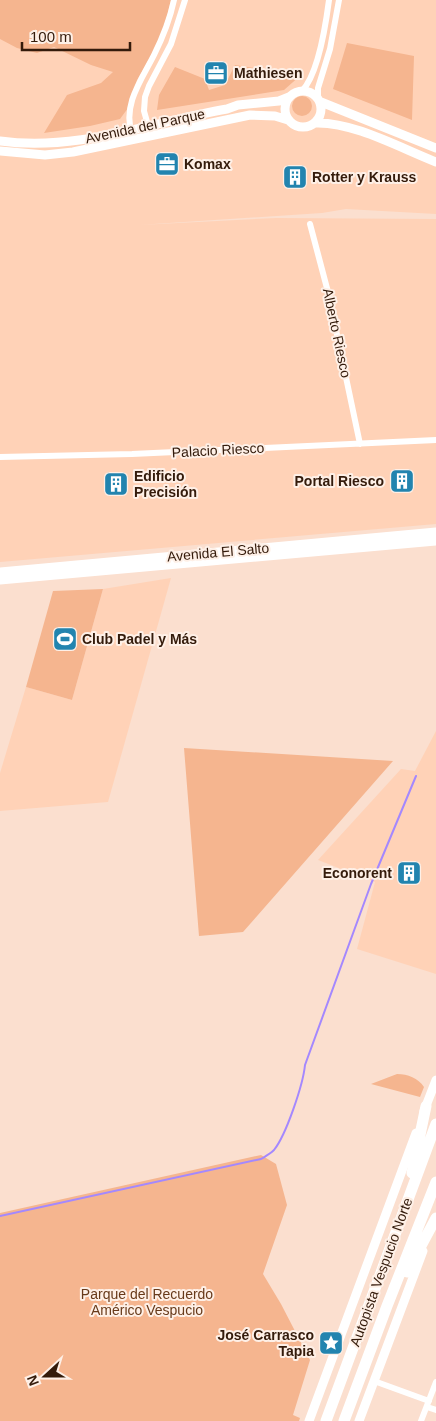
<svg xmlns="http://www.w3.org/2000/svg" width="436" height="1421" viewBox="0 0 436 1421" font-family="Helvetica,sans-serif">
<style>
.built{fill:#ffd2b7}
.green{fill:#f5b58f}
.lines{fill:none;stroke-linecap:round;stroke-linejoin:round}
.stream{stroke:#a488fe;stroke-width:2}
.street{stroke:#fff;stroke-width:6}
.secondary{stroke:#fff;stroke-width:9}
.highway{stroke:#fff;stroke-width:11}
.labels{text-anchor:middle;stroke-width:4;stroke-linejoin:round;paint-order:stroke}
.poi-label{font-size:14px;font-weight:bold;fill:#341b0b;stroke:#fef0e7;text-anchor:start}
.street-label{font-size:14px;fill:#341b0b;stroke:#fef0e7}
.park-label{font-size:14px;fill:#683a1a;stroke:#fef0e7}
</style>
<rect width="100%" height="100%" fill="#fbdfcf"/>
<!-- built -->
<path class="built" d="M0,0H436V214L346,209L322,213L139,225L276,218L436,219V524L0,562Z
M171,578L108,802L0,811V773L26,687L72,700L103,589Z
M436,731V974L357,949L375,882L318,860L401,769L415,771Z"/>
<!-- green -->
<path class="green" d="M0,0H171L165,24L154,51L137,80L128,108L120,119L90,126L44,133L67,95L101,83L113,72L91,65L54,47L37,53L17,48L0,39Z
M347,43L414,56L412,120L333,89Z
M235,65L301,75L284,90L157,110L159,95L175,67L205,79L209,90L225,85Z
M292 106a10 10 0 1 1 20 0a10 10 0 1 1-20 0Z
M103,589L72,700L26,687L53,591Z
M184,748L393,761L243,932L199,936Z
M397,1074C408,1074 418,1078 424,1087L420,1097L371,1084Z
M261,1155L276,1164L287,1205L263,1274L281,1304L310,1360L293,1415L300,1418L299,1421H0V1213Z"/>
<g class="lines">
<!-- stream -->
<path class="stream" d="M0,1216L261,1159C266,1156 270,1154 274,1150C286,1135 303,1085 305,1065L371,884L416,776"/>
<!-- street -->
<path class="street" d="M302,91C318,74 326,23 329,0
M318,97V88L330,49L339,0
M132,134C122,105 142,79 154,55C163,37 170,19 174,0
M151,136L144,111L145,97L149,86L171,44L185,0
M310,224L328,292L360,444
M0,457L132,454L436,440
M374,1381L429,1401
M427,1407L436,1410
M421,1421L436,1382"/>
<!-- secondary -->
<path class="secondary" d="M285 109a18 18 0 1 1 36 0a18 18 0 1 1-36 0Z
M321,102L436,148
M316,123C354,122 400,148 436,162
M0,141C77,152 152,122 227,109L238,105L279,101L289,97
M0,151L45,155L73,152L250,115L275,116L288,120
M0,572L436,532
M0,580L436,541
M424,1111L436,1080
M309,1421L416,1133
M359,1421L423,1251"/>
<!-- highway -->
<path class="highway" d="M412,1173L426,1106
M407,1272L436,1218
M326,1421L436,1124
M344,1421L387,1306L436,1182"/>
</g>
<!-- icons -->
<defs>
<symbol id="office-square" viewBox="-11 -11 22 22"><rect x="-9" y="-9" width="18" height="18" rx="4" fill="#2284af" stroke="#fef0e7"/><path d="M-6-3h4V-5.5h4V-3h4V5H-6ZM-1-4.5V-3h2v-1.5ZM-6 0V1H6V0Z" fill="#fff"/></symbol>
<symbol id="building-square" viewBox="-11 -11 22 22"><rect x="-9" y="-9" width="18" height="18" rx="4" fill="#2284af" stroke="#fef0e7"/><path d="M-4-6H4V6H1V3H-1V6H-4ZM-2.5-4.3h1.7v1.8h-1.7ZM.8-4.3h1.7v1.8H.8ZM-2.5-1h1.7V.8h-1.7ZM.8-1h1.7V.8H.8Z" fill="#fff"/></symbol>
<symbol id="stadium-square" viewBox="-11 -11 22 22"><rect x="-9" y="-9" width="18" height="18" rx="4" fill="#2284af" stroke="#fef0e7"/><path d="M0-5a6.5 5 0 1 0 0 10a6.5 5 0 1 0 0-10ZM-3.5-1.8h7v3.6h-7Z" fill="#fff"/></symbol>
<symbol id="sight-square" viewBox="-11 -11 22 22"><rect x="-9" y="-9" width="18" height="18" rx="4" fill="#2284af" stroke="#fef0e7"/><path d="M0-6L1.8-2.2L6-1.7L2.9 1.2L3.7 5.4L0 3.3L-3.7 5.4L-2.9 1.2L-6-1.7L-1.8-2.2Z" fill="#fff"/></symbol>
</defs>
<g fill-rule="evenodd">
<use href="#office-square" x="202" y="59" width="28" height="28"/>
<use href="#office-square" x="153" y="150" width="28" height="28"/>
<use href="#building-square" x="281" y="163" width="28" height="28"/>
<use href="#building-square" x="388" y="467" width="28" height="28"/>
<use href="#building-square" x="102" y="470" width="28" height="28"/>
<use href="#stadium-square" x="51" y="625" width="28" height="28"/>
<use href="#building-square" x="395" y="859" width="28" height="28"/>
<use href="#sight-square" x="317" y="1329" width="28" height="28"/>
</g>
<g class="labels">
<!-- poi labels -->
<g class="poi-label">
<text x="234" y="78">Mathiesen</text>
<text x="184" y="169">Komax</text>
<text x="312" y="182">Rotter y Krauss</text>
<text x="134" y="481">Edificio<tspan x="134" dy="16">Precisión</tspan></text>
<text x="384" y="486" text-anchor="end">Portal Riesco</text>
<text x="82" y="644">Club Padel y Más</text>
<text x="392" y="878" text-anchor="end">Econorent</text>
<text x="314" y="1340" text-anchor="end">José Carrasco<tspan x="314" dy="16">Tapia</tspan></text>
</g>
<!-- street labels -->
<g class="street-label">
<text transform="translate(145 126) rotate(-12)" y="5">Avenida del Parque</text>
<text transform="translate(337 333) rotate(78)" y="5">Alberto Riesco</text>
<text transform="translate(218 450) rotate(-3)" y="5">Palacio Riesco</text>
<text transform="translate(218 552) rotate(-5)" y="5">Avenida El Salto</text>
<text transform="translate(381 1272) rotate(-70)" y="5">Autopista Vespucio Norte</text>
</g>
<!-- park labels -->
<g class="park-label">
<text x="147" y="1299">Parque del Recuerdo<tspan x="147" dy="16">Américo Vespucio</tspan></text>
</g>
</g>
<!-- north arrow -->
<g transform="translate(45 1376) rotate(249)" stroke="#fef0e7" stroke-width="4" paint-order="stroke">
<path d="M0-4L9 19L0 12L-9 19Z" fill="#341b0b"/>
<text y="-8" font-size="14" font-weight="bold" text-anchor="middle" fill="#341b0b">N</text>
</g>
<!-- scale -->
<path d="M22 42v8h108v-8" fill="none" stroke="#341b0b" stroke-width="2.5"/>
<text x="30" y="42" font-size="15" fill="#341b0b" stroke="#fef0e7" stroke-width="4" paint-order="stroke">100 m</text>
</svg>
